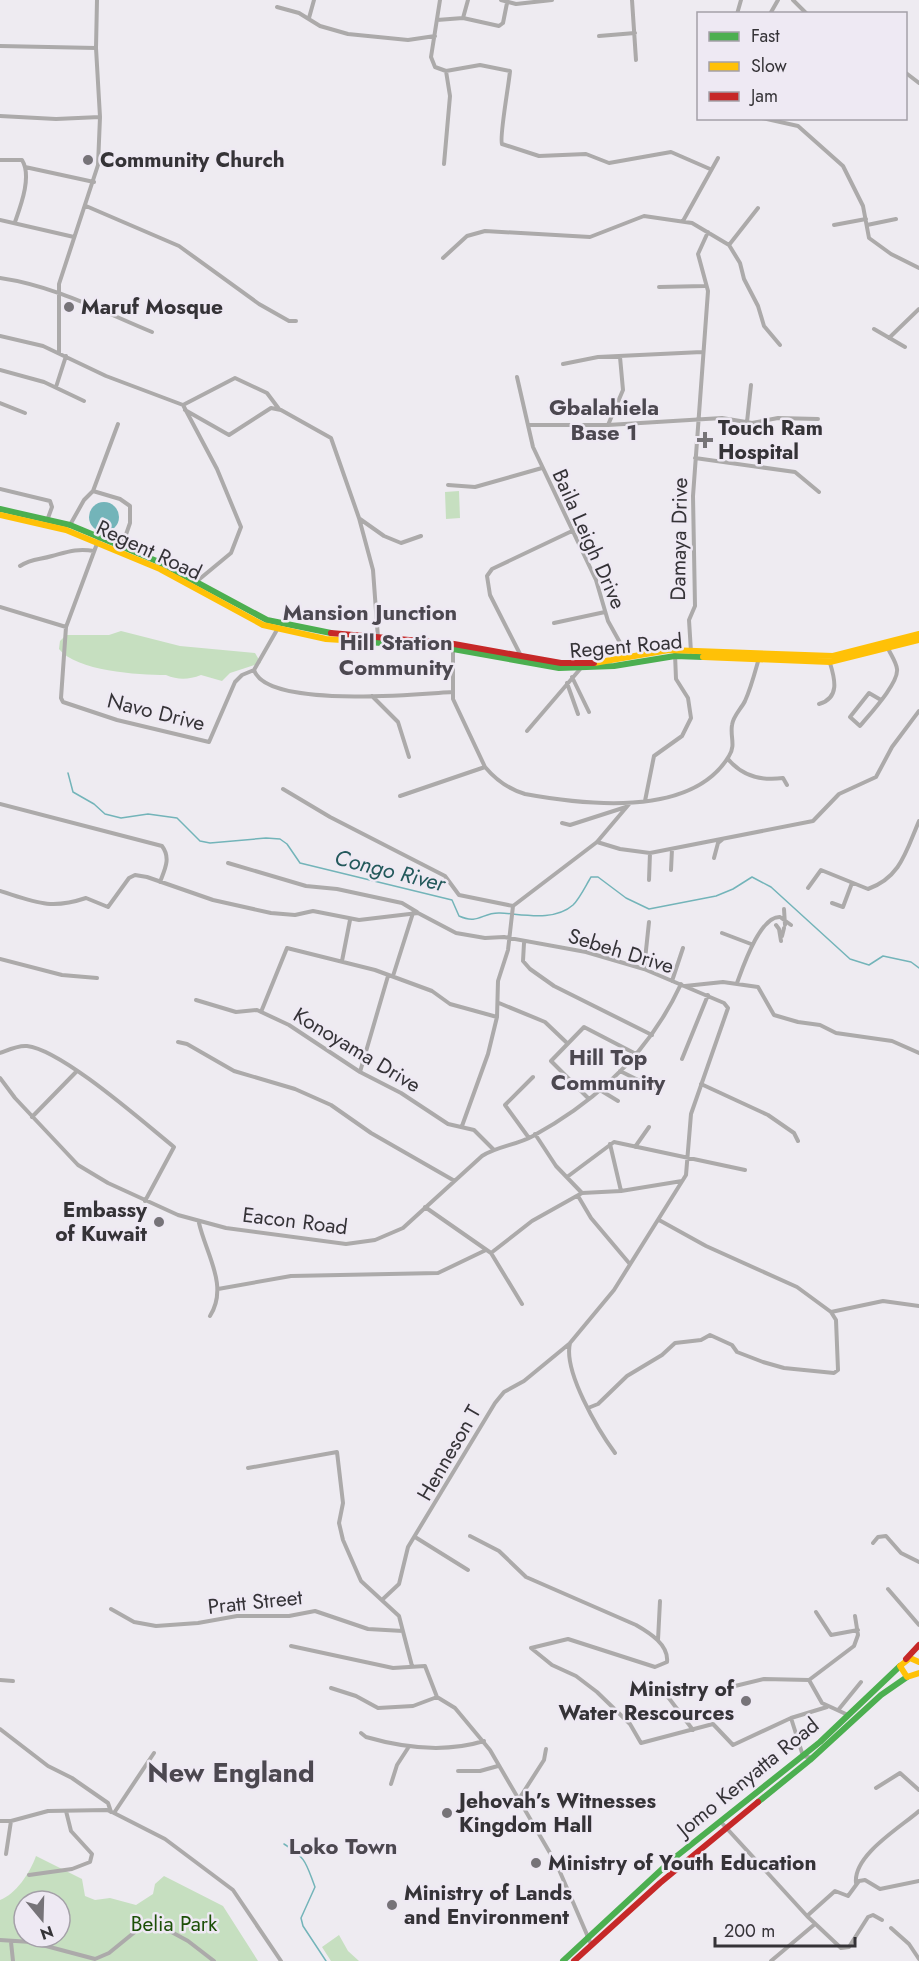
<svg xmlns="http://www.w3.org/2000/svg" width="919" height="1961" viewBox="0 0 919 1961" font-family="Jost,sans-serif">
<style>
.green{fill:#c6dfc0;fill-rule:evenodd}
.water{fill:#73b4b9}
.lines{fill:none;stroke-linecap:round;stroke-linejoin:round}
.stream{stroke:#73b4b9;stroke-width:1.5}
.street{stroke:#acaaaa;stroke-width:4}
.fast{stroke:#4caf50;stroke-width:6}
.slow{stroke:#ffc107;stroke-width:6}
.jam{stroke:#c62828;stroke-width:6}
.poi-dot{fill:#767378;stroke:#eee9f3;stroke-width:2}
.labels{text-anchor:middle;stroke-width:5;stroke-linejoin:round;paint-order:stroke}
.poi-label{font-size:21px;font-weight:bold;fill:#353337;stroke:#eee9f3;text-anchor:start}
.street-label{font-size:21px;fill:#353337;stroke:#eee9f3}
.park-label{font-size:21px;fill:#1c4f07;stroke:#eee9f3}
.neighbourhood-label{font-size:22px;font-weight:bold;fill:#4c4850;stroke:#eee9f3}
.water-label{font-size:22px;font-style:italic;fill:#23595b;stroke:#eee9f3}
.district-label{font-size:27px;font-weight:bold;fill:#4c4850;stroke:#eee9f3}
</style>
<rect width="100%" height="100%" fill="#eeebf1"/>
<!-- green -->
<path class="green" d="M459,491L460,518L446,519L445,492Z
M121,631L180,646L255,653L261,663L230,673L222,681L201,675C188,680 178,680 166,675C138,675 76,671 59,649L60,641L66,635H109Z
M36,1856L82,1879L85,1896L95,1900L110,1898L136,1905L153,1894L155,1884L164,1876L223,1906L258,1961H0V1900C16,1894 30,1873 36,1856ZM24,1901H60V1937H24Z
M339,1935L348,1951L359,1961H331L322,1947Z"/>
<!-- water -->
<path class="water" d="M89 517a15 15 0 1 1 30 0a15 15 0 1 1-30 0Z"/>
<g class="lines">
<!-- stream -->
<path class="stream" d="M68,773L73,792L94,804L105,814L121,818L148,814L177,818L200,841L210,843L266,838L280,839L287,844L300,863L452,900L459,916C479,925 482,912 500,913C522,914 554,922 573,905C580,898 586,885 591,877H598L626,898L649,909L716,896L733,889L752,877L771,887L850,959L869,965L883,956L911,962L919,968
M284,1844C307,1858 306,1864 315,1887L301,1918L303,1926L326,1961"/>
<!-- street -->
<path class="street" d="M440,0L431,57L435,67L446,71L480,65L510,71C509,84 499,138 502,144L539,156L586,154L609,163L671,152L710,169
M501,0L516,4L552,0
M632,0L636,60
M793,0L807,14
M277,7L299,13L320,26L348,34L408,40L435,36
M737,14L741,0
M770,14L778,0
M309,18L314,0
M463,18L499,26L503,23L507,3
M437,20L463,18L468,0
M599,36L635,33
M0,46L96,48
M906,73L919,83
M0,116L56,119L100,117
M762,118L798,126L843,166L863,206L869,238L891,254L919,268
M0,160H22C32,176 21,205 15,222
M444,164L450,96L446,71
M25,167L94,182
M86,206L179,246L259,304L289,321H296
M0,220L74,237
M683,221L718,158
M834,225L866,219
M867,225L896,219
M729,245L758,208
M443,258L467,236L485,231L590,237L644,216L692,223L729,245L740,263L744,279L758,306L764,326L780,345
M0,278C55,286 101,311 152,332
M659,287L705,286
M874,329L905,347
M0,336L43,346L106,376L183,405
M889,338L919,309
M59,353V284L98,165L100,117L96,48L97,0
M563,364L598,357L702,352
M0,370L44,382L84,401
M517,377L533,447L596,580L608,621L628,657
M56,387L66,356
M0,403L25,413
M183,405L217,469L241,527L231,553L196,582
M183,405L235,378L267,393L279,409
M185,410L229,435L271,408L281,410L331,438L359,518L373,570L378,638
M747,422L751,385
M529,425H608L722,418L752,423L778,418L818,419
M608,425L623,390L620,357
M695,458L795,472L819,492
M448,485L475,487L542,468
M0,489L50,501L52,507L48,518
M93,491L120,499L130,506V523L122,546
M360,519L384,536L401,543L421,536
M70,525L84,500L93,491L118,424
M98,541L66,627L61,698L63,702L117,720L209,742L235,682L242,675L254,670L278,628
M20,566C32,558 39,560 52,556C67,552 77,548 94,551
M0,607L66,627
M554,623L605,612
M453,649V699L485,767C496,780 508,789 525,794C585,805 692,818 729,756C736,745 730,737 732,725C733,716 741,709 745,701C751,688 755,672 759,658
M691,652L689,620L695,606L693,496L708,291L698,254L708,232
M521,656L490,595L487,576L492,569L572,531
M254,670C267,709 417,694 452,692
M572,677L589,712
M567,683L578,714
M372,696L398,722L409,757
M881,700L869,693L850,717L860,726C869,715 899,683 897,669C896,661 890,654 887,646
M819,704C840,698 835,679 830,663
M527,731L581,668
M728,759C742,776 761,781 783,778L787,785
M283,789L330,817L445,876L459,895L513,906
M400,796L485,767
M645,801L654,756L682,736L691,718L688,698L676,679L675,654
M0,804L162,846C171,858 165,869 160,882
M562,823L570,825L626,807
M597,842L620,849L650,853L813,821L839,794L876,777L892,747L919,711
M714,858L718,843L723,839
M228,863L306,886L337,889L402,903L417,912
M671,870L672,849
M649,880L650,853
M808,888L821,870L868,889C901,877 906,851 919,821
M0,891C35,902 50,910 86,898L108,907L129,878L135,875L147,877L213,900L271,913L295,915L313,911L359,920L418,913L456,933L485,938L504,937L586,952L644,969L724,1003L728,1008L691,1114L686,1175L614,1290L570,1343C563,1371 598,1430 615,1453
M832,903L843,907L852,883
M784,909L785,925
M776,925L779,929L781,941
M722,933L751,944
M782,936L784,928
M524,943L523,961L530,969L554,986L652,1035
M0,959L62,975L97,978
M342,961L350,920
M644,969L649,922
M393,976L413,913
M672,981L683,948
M737,983C743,967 760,916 780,917L791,925
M685,986L723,982L758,987L774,1015L798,1022L820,1025L836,1033L892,1041L919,1053
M196,1000L236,1012L257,1010L289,1025L360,1072L401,1093L448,1124L474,1130L493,1149
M499,1003L545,1022L566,1042
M261,1012L287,948L375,970L432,991L450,1004L497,1017
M178,1042L187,1044L234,1071L295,1089L331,1105L371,1133L453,1180
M0,1053C8,1050 18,1045 27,1046C62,1050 143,1122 174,1147L145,1201
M682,1059L708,995
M620,1071L654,1088
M360,1072L388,976
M0,1078L15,1098L78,1165L108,1183L178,1215L226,1228L346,1244L375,1240L403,1228L482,1156C498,1146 517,1145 533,1136C597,1101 650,1051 681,984
M701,1084L768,1115L794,1133L798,1141
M600,1090L618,1101
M589,1099L551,1061L584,1027L636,1054
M32,1117L76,1072
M462,1126L488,1054L497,1017L498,981L508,950L513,906L597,842L630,803
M535,1134L556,1166L582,1193L621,1191L682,1181
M529,1138L505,1105L533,1077
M610,1144L621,1191
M635,1147L649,1127
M567,1177L614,1142L745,1170
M578,1196L591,1218L629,1263
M425,1207L491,1253L522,1304
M199,1223C206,1254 229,1286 210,1316
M491,1253L532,1221L582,1193
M218,1289L291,1276L438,1273L486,1250
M831,1312L883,1301L919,1306
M588,1408L598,1404L627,1376L662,1355L675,1343L701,1340L710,1335L732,1345L737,1352L763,1362L784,1368L834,1373L838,1370L836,1320L831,1312L797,1287L706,1246L659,1220
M248,1468L337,1452L343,1503L339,1523L343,1540L361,1581L399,1616L412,1666
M470,1536L499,1551L526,1577L636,1625C650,1633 669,1645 667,1662L655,1667L568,1639L531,1648L552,1665L576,1676L597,1692L630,1724L641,1743L713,1724L733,1745L791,1718L827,1707
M415,1537L468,1570
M873,1543L878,1537L886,1536L901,1553L919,1562
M888,1589L919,1625
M383,1599L399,1584L408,1547L495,1403L504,1392L524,1381L569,1344
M111,1609L134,1622L156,1626L198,1623L237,1616H289L315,1611L368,1629L403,1631
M816,1612L831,1635L858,1630
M658,1640L660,1601
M291,1646L393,1668L425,1666L437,1697L455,1708L490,1750L557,1865L591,1944
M0,1680L13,1681
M809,1680L854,1646L858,1635L855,1616
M735,1686L764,1679L809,1680L822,1703L848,1715
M331,1688L356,1696L378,1708L413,1706L437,1697
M665,1693L693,1730
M839,1709L861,1682
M791,1718L803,1756L812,1758
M0,1729L48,1766L72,1778L108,1803L111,1812
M361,1733L366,1737C404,1748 445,1753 484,1741
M458,1771H480L498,1766
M391,1784L397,1765L408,1748
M876,1788L900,1773L919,1790
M519,1799L544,1760L546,1749
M114,1813L154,1753
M0,1821H11L48,1811L107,1810L114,1813L165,1839L233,1890L281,1961
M720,1821L807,1916L841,1948L849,1947L868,1917L873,1915L882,1920
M6,1854L11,1821
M29,1875L72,1869L90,1862L92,1854L71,1831L66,1811
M856,1883C853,1855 901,1827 919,1811
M807,1916L835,1891L848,1896L859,1881L865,1880L880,1889L919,1881
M891,1928L909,1944L919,1959
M0,1940L31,1942L95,1959L109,1953L136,1931L155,1923L188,1941L214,1961
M11,1942L13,1961
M771,1961L815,1924"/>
<!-- fast -->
<path class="fast" d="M0,509L70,525L159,562L267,620L331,633
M357,641L453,649L559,668L614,666L675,656L703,657
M758,1802L810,1760L881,1695L907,1677
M563,1961L673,1859L820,1742L900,1666"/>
<!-- slow -->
<path class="slow" d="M0,515L66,530L160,569L263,625L326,639L357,641
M703,657L830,662L919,640
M594,663L669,650L833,656L919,634
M919,1662L910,1658L900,1666L907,1677L919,1673"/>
<!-- jam -->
<path class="jam" d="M331,633L454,644L561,663H594
M906,1659L919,1645
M574,1961L660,1883L758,1802"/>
</g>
<!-- markers -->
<g class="poi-dot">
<circle cx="88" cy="160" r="6"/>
<circle cx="69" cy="307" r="6"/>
<path d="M702 431h6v6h6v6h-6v6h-6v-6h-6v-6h6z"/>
<circle cx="159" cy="1222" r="6"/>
<circle cx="746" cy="1701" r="6"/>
<circle cx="447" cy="1813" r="6"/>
<circle cx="536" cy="1863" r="6"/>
<circle cx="392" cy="1905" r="6"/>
</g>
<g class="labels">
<!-- poi labels -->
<g class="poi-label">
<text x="100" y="167">Community Church</text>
<text x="81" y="314">Maruf Mosque</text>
<text x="718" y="435">Touch Ram<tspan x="718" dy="24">Hospital</tspan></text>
<text x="147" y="1217" text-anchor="end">Embassy<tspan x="147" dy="24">of Kuwait</tspan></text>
<text x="734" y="1696" text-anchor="end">Ministry of<tspan x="734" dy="24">Water Rescources</tspan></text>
<text x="459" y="1808">Jehovah’s Witnesses<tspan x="459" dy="24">Kingdom Hall</tspan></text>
<text x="548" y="1870">Ministry of Youth Education</text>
<text x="404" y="1900">Ministry of Lands<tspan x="404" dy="24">and Environment</tspan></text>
</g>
<!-- street labels -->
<g class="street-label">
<text transform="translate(589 539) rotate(66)" y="7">Baila Leigh Drive</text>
<text transform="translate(679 539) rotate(-89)" y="7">Damaya Drive</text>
<text transform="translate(149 550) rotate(25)" y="7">Regent Road</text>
<text transform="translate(626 646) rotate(-5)" y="7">Regent Road</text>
<text transform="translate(156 712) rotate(14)" y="7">Navo Drive</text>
<text transform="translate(621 951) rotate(17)" y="7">Sebeh Drive</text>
<text transform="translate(357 1050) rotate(31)" y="7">Konoyama Drive</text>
<text transform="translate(295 1221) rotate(7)" y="7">Eacon Road</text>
<text transform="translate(449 1453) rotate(-60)" y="7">Henneson T</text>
<text transform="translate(255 1602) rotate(-6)" y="7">Pratt Street</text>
<text transform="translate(748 1777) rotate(-39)" y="7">Jomo Kenyatta Road</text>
</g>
<!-- park labels -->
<g class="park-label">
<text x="174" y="1931">Belia Park</text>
</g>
<!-- neighbourhood labels -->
<g class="neighbourhood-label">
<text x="604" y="415">Gbalahiela<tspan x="604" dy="25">Base 1</tspan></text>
<text x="370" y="620">Mansion Junction</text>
<text x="396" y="650">Hill Station<tspan x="396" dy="25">Community</tspan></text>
<text x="608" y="1065">Hill Top<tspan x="608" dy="25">Community</tspan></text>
<text x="343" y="1854">Loko Town</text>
</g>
<!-- water labels -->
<g class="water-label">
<text transform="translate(390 870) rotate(14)" y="8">Congo River</text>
</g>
<!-- district labels -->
<g class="district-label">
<text x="231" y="1782">New England</text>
</g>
</g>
<!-- legend -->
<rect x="697" y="12" width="210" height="108" fill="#eee9f3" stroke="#a4a0a8" stroke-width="1.5"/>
<rect x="709" y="32" width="30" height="9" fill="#4caf50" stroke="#a4a0a8" stroke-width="1.5"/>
<text x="751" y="42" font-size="18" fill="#353337">Fast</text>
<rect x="709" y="62" width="30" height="9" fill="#ffc107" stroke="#a4a0a8" stroke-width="1.5"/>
<text x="751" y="72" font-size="18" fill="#353337">Slow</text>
<rect x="709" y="92" width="30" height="9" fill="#c62828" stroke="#a4a0a8" stroke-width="1.5"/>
<text x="751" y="102" font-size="18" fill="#353337">Jam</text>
<!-- north arrow -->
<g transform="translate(42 1919) rotate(161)"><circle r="28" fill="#eee9f3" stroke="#a4a0a8" stroke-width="1.5"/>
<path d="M0-4.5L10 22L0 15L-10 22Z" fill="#767378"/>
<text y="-9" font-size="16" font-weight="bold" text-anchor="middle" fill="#353337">N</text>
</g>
<!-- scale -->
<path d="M715 1937v9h140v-9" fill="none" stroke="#353337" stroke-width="3"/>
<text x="724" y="1937" font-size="18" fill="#353337" stroke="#eee9f3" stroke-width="4.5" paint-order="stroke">200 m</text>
</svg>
